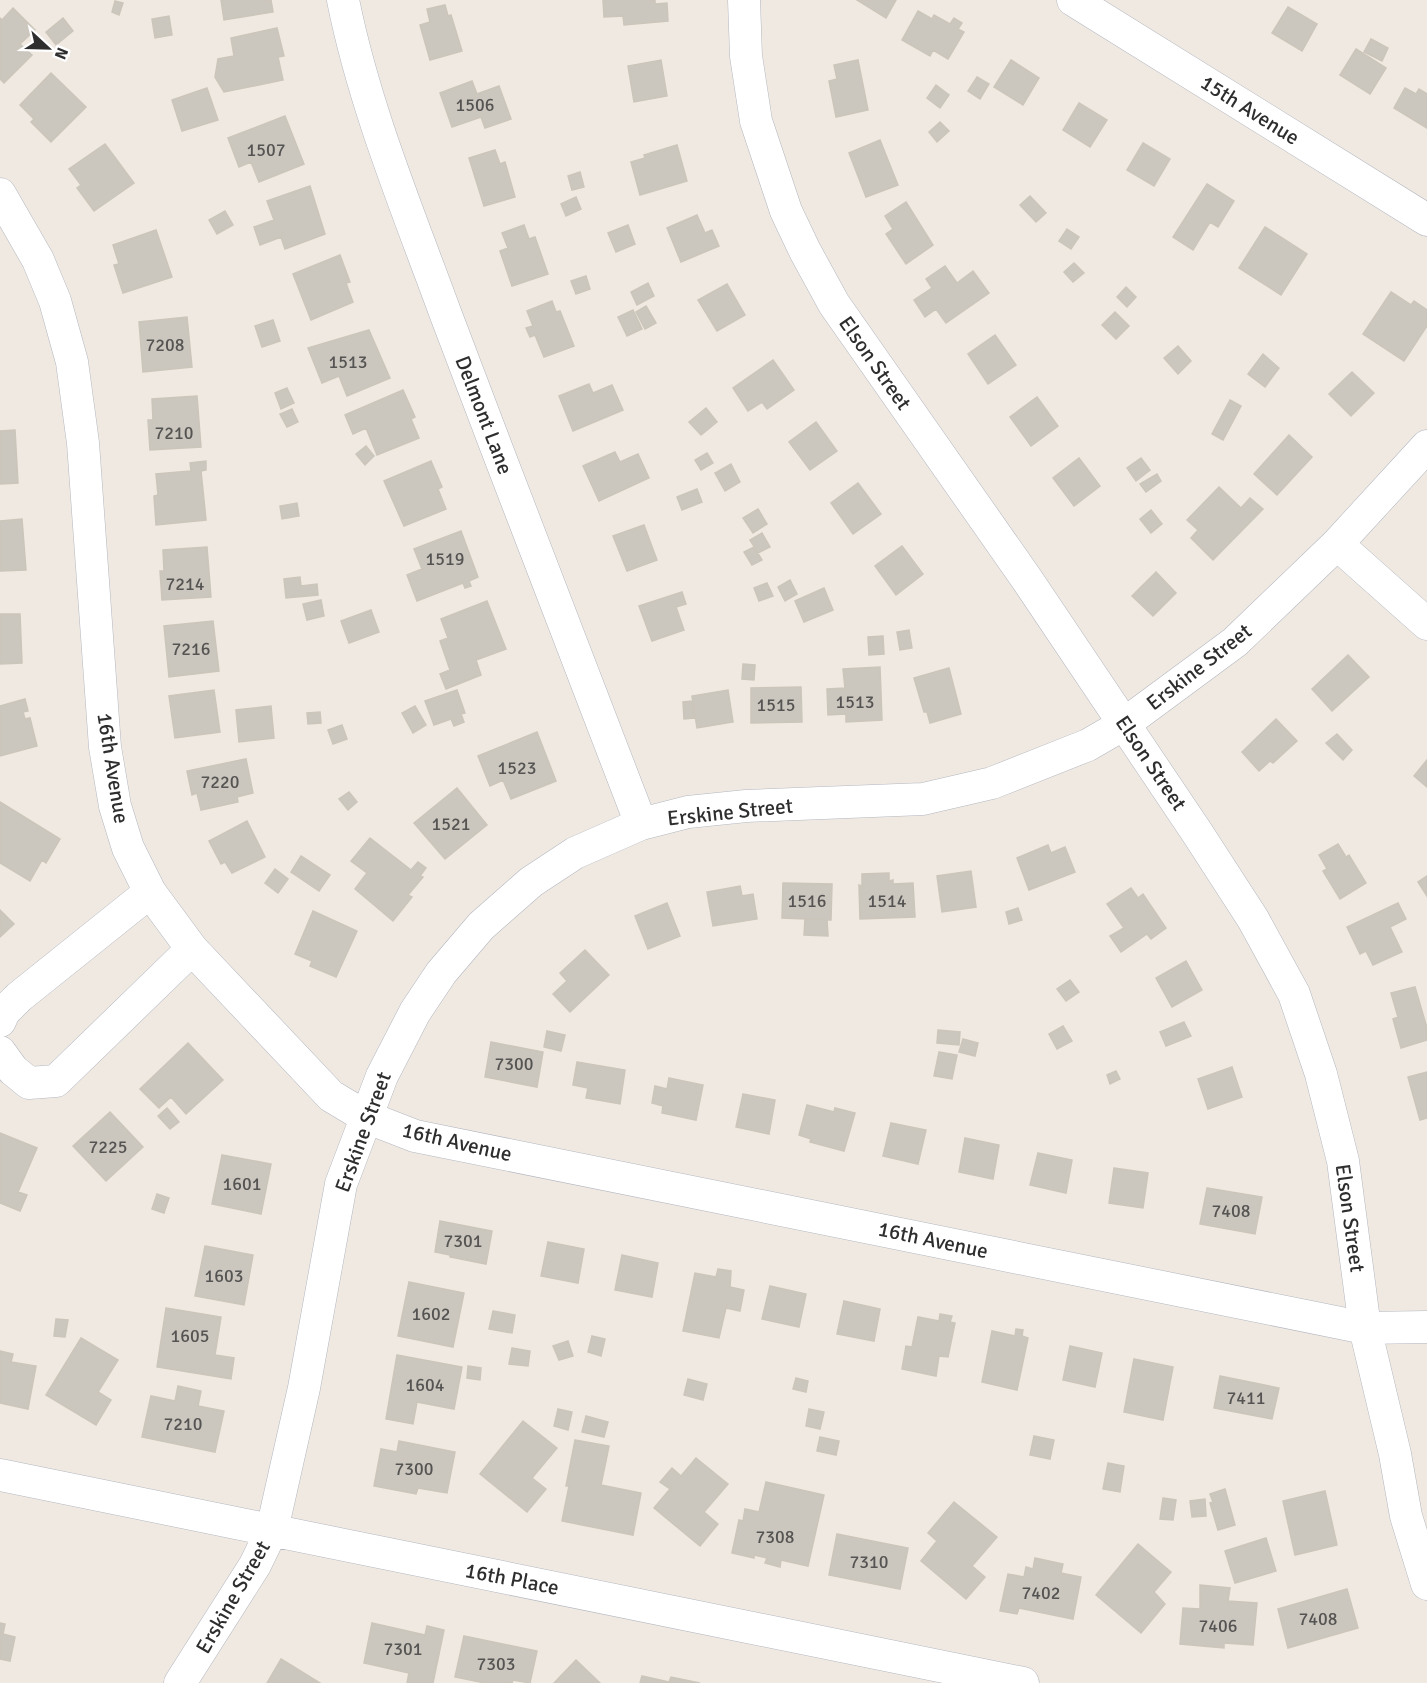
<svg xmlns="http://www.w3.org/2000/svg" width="1427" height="1683" viewBox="0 0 1427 1683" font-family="Signika,sans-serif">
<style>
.building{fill:#cbc7bf;stroke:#cbc5ba;stroke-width:1.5}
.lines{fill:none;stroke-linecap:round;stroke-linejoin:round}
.minor-casing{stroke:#b4b7c1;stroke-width:33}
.minor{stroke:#fff;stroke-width:32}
.labels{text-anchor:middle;stroke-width:5;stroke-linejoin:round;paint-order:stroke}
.number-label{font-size:18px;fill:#555452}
.street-label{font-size:21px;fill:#2e2e2e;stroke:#fff}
</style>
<rect width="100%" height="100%" fill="#efe9e1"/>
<!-- building -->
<path class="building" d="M221,0H271L273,12L224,20Z
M603,0H655V4L667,3L668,21L624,25L623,16L604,17Z
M857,0H896L886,18Z
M115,1L123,3L119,15L112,12Z
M445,5L448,16L451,15L462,51L430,60L420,25L430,22L427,9Z
M1288,7L1317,24L1302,51L1272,33Z
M13,8L35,30L20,44L32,55L4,83L0,79V18L2,20Z
M918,11L932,19L934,15L950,24L954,18L962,23L958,29L964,32L948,59L933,50L930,56L902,40Z
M169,16L172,35L155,38L152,19Z
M63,18L73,31L56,45L46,32Z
M277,28L284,56L278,57L283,80L224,92L215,77L218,59L234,56L231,38Z
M1371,39L1388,48L1382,61L1364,52Z
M1356,49L1386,68L1370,94L1340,75Z
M661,60L667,96L634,102L628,66Z
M858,60L868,110L836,117L829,81L837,79L834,65Z
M1011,60L1039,78L1023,105L994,87Z
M51,73L86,107L51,142L31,122L34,119L20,105Z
M977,77L989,84L980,99L968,91Z
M472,81L477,94L499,86L511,119L485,128L481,117L452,127L440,93Z
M936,85L949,95L940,108L927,98Z
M207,88L218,120L182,131L172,100Z
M1405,88L1416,94L1419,89L1427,94V128L1394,108Z
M1079,103L1107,120L1090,147L1063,130Z
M285,116L304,164L259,182L251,162L239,167L228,138Z
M940,122L949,131L937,142L929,132Z
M880,140L898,185L866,197L849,153Z
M1143,143L1170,159L1154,186L1127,170Z
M105,144L134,183L94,211L77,188L81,185L69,169Z
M677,145L687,181L640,195L631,162L645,158L644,155Z
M495,150L500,164L505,162L515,197L484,206L469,158Z
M580,172L584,187L572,190L568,176Z
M1207,184L1234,201L1218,227L1210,222L1193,250L1173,237Z
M310,186L325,234L285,249L281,237L260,245L254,227L274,220L267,201Z
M1030,196L1046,213L1036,222L1020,205Z
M576,197L581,209L566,216L561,204Z
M906,202L933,245L906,264L886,234L893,229L885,216Z
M225,211L233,225L217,234L209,220Z
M697,215L705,233L712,230L719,246L681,262L667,228Z
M524,225L529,239L535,237L548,274L512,286L500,251L508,248L502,233Z
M628,225L635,244L616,252L608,233Z
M1265,227L1307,254L1281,295L1239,268Z
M1067,229L1079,237L1071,249L1059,241Z
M156,230L172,277L123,293L114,265L119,264L113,245Z
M340,255L350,282L346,283L353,302L311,320L293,274Z
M1074,263L1084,273L1073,282L1064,272Z
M945,266L957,283L973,271L989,293L946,323L936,309L925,317L914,300L932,288L926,279Z
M586,276L590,289L576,294L571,281Z
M648,283L654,296L637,305L631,292Z
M727,284L745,315L717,331L698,300Z
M1126,287L1136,297L1127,307L1117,297Z
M1391,292L1411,305L1414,301L1427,310V326L1404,361L1363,334Z
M552,301L556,312L560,311L574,346L544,357L535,335L530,337L526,328L533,326L527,311Z
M646,306L656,323L645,329L636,312Z
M633,310L642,329L627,336L618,317Z
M1115,312L1129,326L1116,339L1102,325Z
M187,317L192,367L143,372L139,322Z
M273,320L280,341L262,347L255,326Z
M369,330L390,378L347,396L339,376L322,383L308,348Z
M995,335L1016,365L988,384L968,354Z
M1178,346L1191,361L1178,374L1164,358Z
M1263,354L1279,368L1265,387L1248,374Z
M773,360L794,390L767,409L762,402L748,411L733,388Z
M1352,372L1374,393L1351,416L1329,394Z
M589,384L593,393L612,385L623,410L573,431L559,396Z
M287,388L294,403L281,409L275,393Z
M403,390L415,417L411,419L419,438L377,455L366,428L353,434L345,415Z
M197,396L201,447L150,450L148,420H153L152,399Z
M1037,397L1058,426L1031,446L1010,417Z
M1230,400L1241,406L1223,440L1212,434Z
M706,408L717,422L701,435L689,422Z
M292,409L298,422L287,427L280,414Z
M816,422L837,451L810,470L789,442Z
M15,430L18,483L0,484V431Z
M1289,435L1312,457L1277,495L1254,474Z
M366,446L374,456L365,465L356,454Z
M615,452L620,462L638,454L649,478L599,501L583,466Z
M707,453L713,463L701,470L695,460Z
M1079,458L1100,486L1074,506L1053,478Z
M1141,458L1150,470L1136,481L1127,468Z
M206,461V470L201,471L206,520L156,525L154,496L158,495L156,474L191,471L190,463Z
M431,461L442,487L438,489L446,509L404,526L384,481Z
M731,464L740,482L725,491L715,473Z
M1157,474L1161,481L1146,492L1140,484Z
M858,483L881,514L853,534L831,503Z
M1219,487L1241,508L1250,498L1263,509L1213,560L1191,538L1198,530L1187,520Z
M697,489L702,502L682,510L677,497Z
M297,503L299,516L282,519L280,506Z
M758,509L767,524L753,533L743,518Z
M1151,510L1162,524L1151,533L1140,519Z
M22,519L26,570L0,571V521Z
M644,525L657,560L627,571L613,536Z
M461,531L478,577L469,581L471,586L465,588L463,583L417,601L407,575L422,569L414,549Z
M762,533L770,547L758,553L750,540Z
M902,546L923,574L896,595L875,566Z
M207,547L211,597L162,600L160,571H164L163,550Z
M754,547L762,560L752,565L744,552Z
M1156,572L1176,593L1153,616L1132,596Z
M300,577L301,586L317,584L318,595L286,598L284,579Z
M790,580L797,594L785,601L778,587Z
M767,583L773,596L759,601L754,588Z
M824,588L833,610L804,622L795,601Z
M682,592L686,604L676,607L684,630L652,641L639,606Z
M321,600L324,616L307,620L303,604Z
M487,601L506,649L476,660L481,675L446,689L440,674L450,670L440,641L448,638L441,619Z
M371,610L379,632L349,643L341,621Z
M0,614H20L22,663L0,664Z
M213,621L219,671L169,677L164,626Z
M909,630L912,648L900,650L897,632Z
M883,636L884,654L869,655L868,637Z
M1348,655L1369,677L1332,711L1312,689Z
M743,664L755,665L754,680L742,679Z
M880,667L882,720L846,722V714L828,715L827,689L845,688L843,669Z
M949,668L961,714L930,723L927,712H924L914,678Z
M801,687L802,722L751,723V688Z
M214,690L220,732L175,738L169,696Z
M457,690L465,713L461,714L464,722L454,726L451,719L434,725L425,701Z
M728,690L733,722L697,728L692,696Z
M25,699L28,711L23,712L25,719L30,718L37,746L0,756V706Z
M692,701L694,718L684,719L683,702Z
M271,706L274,738L239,742L236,710Z
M415,706L426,725L413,733L402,713Z
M320,712L321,723L308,724L307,713Z
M1276,719L1297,741L1273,763L1270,761L1259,771L1242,752Z
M342,725L347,739L333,744L328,730Z
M537,732L556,781L511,799L503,780L490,786L478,756Z
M1337,734L1352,750L1343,760L1326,743Z
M246,759L253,793L237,797L238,802L201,810L197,793L192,795L187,771Z
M1427,760V787L1414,776Z
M457,788L487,825L445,859L414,823Z
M349,792L357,802L348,810L339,799Z
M0,802L60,839L46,863L42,860L30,881L0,863Z
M247,821L265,857L232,873L225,862L221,864L209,841Z
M370,838L411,870L418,862L426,868L420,876L423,877L408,895L412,897L393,921L355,889L367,873L351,861Z
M1338,844L1346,857L1349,855L1366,883L1340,899L1323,871L1327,869L1319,855Z
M1048,845L1051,853L1065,847L1075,872L1029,890L1017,858Z
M301,856L330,875L319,891L291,872Z
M275,869L288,879L278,893L265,883Z
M971,871L976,907L942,912L937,876Z
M889,873V881L893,880V884L913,883L915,917L860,919L859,885L862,886V874Z
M1427,876V896L1418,882Z
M783,883L832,884L831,920L782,918Z
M740,886L742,896L753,894L757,919L713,926L707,892Z
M1131,888L1138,898L1143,894L1166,928L1151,939L1147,934L1121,952L1110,936L1124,928L1107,904Z
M667,903L680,936L648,949L635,916Z
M1398,903L1406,919L1390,927L1402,952L1373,965L1366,951L1360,954L1347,927Z
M1018,908L1022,920L1009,924L1006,912Z
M0,910L14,924L0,937Z
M313,911L357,931L336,977L310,966L312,961L295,954Z
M805,919L827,920L828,936L804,935Z
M585,950L609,975L570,1012L553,994L567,981L560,973Z
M1186,961L1202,990L1172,1007L1156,978Z
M1070,980L1079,992L1066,1001L1057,989Z
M1415,987L1427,1028V1040L1401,1048L1393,1019L1398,1017L1391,993Z
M1184,1022L1191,1036L1166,1046L1160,1032Z
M1063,1026L1072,1041L1057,1049L1049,1034Z
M938,1030L960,1032L959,1045L937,1043Z
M547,1031L565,1035L561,1051L544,1047Z
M963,1039L978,1043L975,1056L959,1052Z
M491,1042L543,1052L537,1087L485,1077Z
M188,1043L223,1080L186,1114L171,1097L159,1108L140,1089Z
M939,1052L957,1055L952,1079L934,1076Z
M577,1062L625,1070L620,1104L586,1098L588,1088L573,1085Z
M1232,1067L1242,1097L1208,1109L1198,1079Z
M1116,1071L1120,1079L1110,1084L1107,1075Z
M1427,1072V1118L1420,1120L1408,1077Z
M669,1078L703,1085L696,1120L662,1113L663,1106L652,1103L655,1086L667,1089Z
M743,1094L775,1100L769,1134L736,1127Z
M807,1105L834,1112L835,1108L855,1113L844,1151L810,1142L811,1139L799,1135Z
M167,1108L179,1122L170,1129L158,1116Z
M110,1112L143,1147L106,1181L73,1146Z
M891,1123L926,1130L918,1164L883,1156Z
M0,1133L37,1148L18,1192L27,1195L20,1211L0,1203Z
M965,1138L999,1145L993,1179L959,1172Z
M1038,1153L1072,1160L1066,1193L1030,1185Z
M222,1155L271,1164L261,1214L212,1204Z
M1114,1168L1148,1173L1143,1208L1109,1203Z
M1207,1188L1262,1197L1255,1234L1200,1224Z
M157,1194L169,1198L164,1213L152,1209Z
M440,1221L492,1231L486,1264L450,1257V1255L435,1252Z
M548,1242L584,1249L578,1283L541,1276Z
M205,1246L253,1255L244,1305L195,1296Z
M622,1255L658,1263L652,1297L615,1290Z
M718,1269L731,1271L730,1287L744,1290L740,1311L726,1308L719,1338L683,1331L695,1273L716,1277Z
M409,1282L464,1293L453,1347L398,1336Z
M770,1286L806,1294L799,1327L762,1319Z
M844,1301L880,1309L874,1341L837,1334Z
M166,1308L221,1317L215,1355L234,1358L231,1379L157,1367Z
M493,1311L515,1315L512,1333L489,1329Z
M940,1314L952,1316L950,1322L955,1323L948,1357L939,1356L936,1376L902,1369L906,1346L912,1347L918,1317L939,1321Z
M56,1319L68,1320L65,1337L54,1336Z
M1016,1329L1023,1330L1022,1336L1028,1338L1017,1390L982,1382L992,1331L1015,1336Z
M592,1336L605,1339L601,1356L588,1352Z
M81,1338L118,1360L98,1392L111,1400L96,1425L46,1395Z
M568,1341L573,1356L559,1360L553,1346Z
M1070,1346L1102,1353L1095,1387L1063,1380Z
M512,1348L530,1351L528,1366L509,1364Z
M0,1351L13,1354L11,1362L36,1366L28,1409L0,1403Z
M397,1355L462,1367L454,1409L417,1402L413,1424L386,1419Z
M1134,1359L1173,1367L1163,1420L1124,1412Z
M468,1366L481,1368L480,1380L467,1378Z
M1220,1376L1279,1388L1272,1419L1214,1408Z
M796,1378L808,1381L806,1392L793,1389Z
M688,1379L707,1384L703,1400L684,1395Z
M178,1386L201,1391L198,1406L224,1411L215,1452L142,1437L151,1396L175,1401Z
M558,1409L572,1412L568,1430L554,1426Z
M809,1409L824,1412L820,1429L806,1426Z
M586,1416L608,1422L604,1437L582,1432Z
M523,1421L557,1448L532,1478L546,1489L527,1512L480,1474Z
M1034,1436L1054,1440L1050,1459L1030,1455Z
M820,1437L839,1441L836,1455L817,1451Z
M575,1440L609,1446L601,1485L641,1493L633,1535L562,1521L569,1486H566Z
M399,1441L455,1452L447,1493L418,1488L416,1494L374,1486L381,1449L397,1452Z
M696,1458L728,1484L704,1512L718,1524L700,1546L654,1508L670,1489L660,1482L672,1468L681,1476Z
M1108,1463L1124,1466L1120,1492L1103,1489Z
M766,1482L824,1495L808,1566L781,1560L780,1567L765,1563L767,1558L754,1555V1558L732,1553L739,1520L743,1521L745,1509L759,1512Z
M1225,1489L1235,1525L1218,1530L1210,1503L1213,1502L1210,1494Z
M1325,1491L1337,1545L1295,1555L1283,1501Z
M1163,1498L1176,1500L1173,1520L1160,1519Z
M1205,1499L1206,1516L1192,1517L1190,1501Z
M954,1502L997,1537L972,1566L985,1577L966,1599L921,1561L937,1541L928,1533Z
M837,1534L908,1548L900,1589L829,1575Z
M1266,1538L1276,1571L1235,1583L1225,1551Z
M1138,1544L1171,1572L1154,1592L1165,1604L1141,1633L1096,1595Z
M1035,1558L1063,1564L1061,1573L1081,1577L1073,1619L1019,1608L1017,1614L1000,1611L1008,1574L1024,1577L1026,1567L1033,1569Z
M1200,1585L1230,1588L1228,1601L1257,1603L1253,1645L1224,1643V1648L1180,1644L1183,1608L1200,1609Z
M1347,1589L1358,1628L1288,1648L1278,1609Z
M0,1623L5,1624L3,1634L15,1637L10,1661L0,1659Z
M372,1623L425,1635L427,1626L444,1630L433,1683H407L409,1673L364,1663Z
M464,1636L537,1651L530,1683L513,1680L512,1683H485L455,1677Z
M281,1659L320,1683H267Z
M576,1660L600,1683H554Z
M642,1676L669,1682L671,1677L700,1683H640Z"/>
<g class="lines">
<defs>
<path id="minor" d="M343,0C365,109 408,211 446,315C510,485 576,654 641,824
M744,0L746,56L756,121L786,211L805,251L834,304L1026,578L1198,834L1253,919L1294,994L1321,1074L1343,1161L1365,1328L1395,1454L1406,1516L1427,1584
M1073,0L1427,220
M0,194L38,260L55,301L72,362L83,443L105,747L115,806L128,848L150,892L192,949L331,1096L366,1117L415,1136L1365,1328L1427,1327
M1337,544L1427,624
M0,1021L4,1012L19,997L150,892
M0,1052L13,1070L29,1083L56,1081L192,949
M0,1475L1023,1683
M180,1683L255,1565L272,1530L304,1388L341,1184L382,1076L415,1012L441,973L481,926L531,882L575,853L641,824L688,812L746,806L923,799L992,783L1088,745L1124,724L1235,642L1337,544L1427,446"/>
</defs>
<!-- minor casing -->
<use href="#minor" class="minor-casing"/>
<!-- minor -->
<use href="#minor" class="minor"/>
</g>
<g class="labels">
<!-- number labels -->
<g class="number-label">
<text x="475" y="111">1506</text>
<text x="266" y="156">1507</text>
<text x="165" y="351">7208</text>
<text x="348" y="368">1513</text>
<text x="174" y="439">7210</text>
<text x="445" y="565">1519</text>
<text x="185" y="590">7214</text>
<text x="191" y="655">7216</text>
<text x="855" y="708">1513</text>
<text x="776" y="711">1515</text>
<text x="517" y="774">1523</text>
<text x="220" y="788">7220</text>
<text x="451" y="830">1521</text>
<text x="807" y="907">1516</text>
<text x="887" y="907">1514</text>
<text x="514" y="1070">7300</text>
<text x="108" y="1153">7225</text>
<text x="242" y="1190">1601</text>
<text x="1231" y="1217">7408</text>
<text x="463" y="1247">7301</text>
<text x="224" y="1282">1603</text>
<text x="431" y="1320">1602</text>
<text x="190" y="1342">1605</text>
<text x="425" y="1391">1604</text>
<text x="1246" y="1404">7411</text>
<text x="183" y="1430">7210</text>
<text x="414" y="1475">7300</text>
<text x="775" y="1543">7308</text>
<text x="869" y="1568">7310</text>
<text x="1041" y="1599">7402</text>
<text x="1318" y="1625">7408</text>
<text x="1218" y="1632">7406</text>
<text x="403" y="1655">7301</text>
<text x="496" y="1670">7303</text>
</g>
<!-- street labels -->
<g class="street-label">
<text transform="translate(1250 110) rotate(32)" y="7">15th Avenue</text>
<text transform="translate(875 363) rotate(55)" y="7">Elson Street</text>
<text transform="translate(484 415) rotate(69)" y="7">Delmont Lane</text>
<text transform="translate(1199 667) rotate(-38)" y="7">Erskine Street</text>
<text transform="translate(1151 763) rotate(56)" y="7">Elson Street</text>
<text transform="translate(113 768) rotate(81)" y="7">16th Avenue</text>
<text transform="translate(730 812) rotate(-6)" y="7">Erskine Street</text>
<text transform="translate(363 1132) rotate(-70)" y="7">Erskine Street</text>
<text transform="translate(457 1142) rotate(13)" y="7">16th Avenue</text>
<text transform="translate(1350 1218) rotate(82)" y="7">Elson Street</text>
<text transform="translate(933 1240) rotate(12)" y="7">16th Avenue</text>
<text transform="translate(512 1579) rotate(11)" y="7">16th Place</text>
<text transform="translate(233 1597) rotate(-60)" y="7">Erskine Street</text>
</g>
</g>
<!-- north arrow -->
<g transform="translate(48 48) rotate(112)" stroke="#ffffff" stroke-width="4.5" paint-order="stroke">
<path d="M0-4.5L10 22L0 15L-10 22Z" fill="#2e2e2e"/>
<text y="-9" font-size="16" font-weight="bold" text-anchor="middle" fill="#2e2e2e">N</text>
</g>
</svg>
